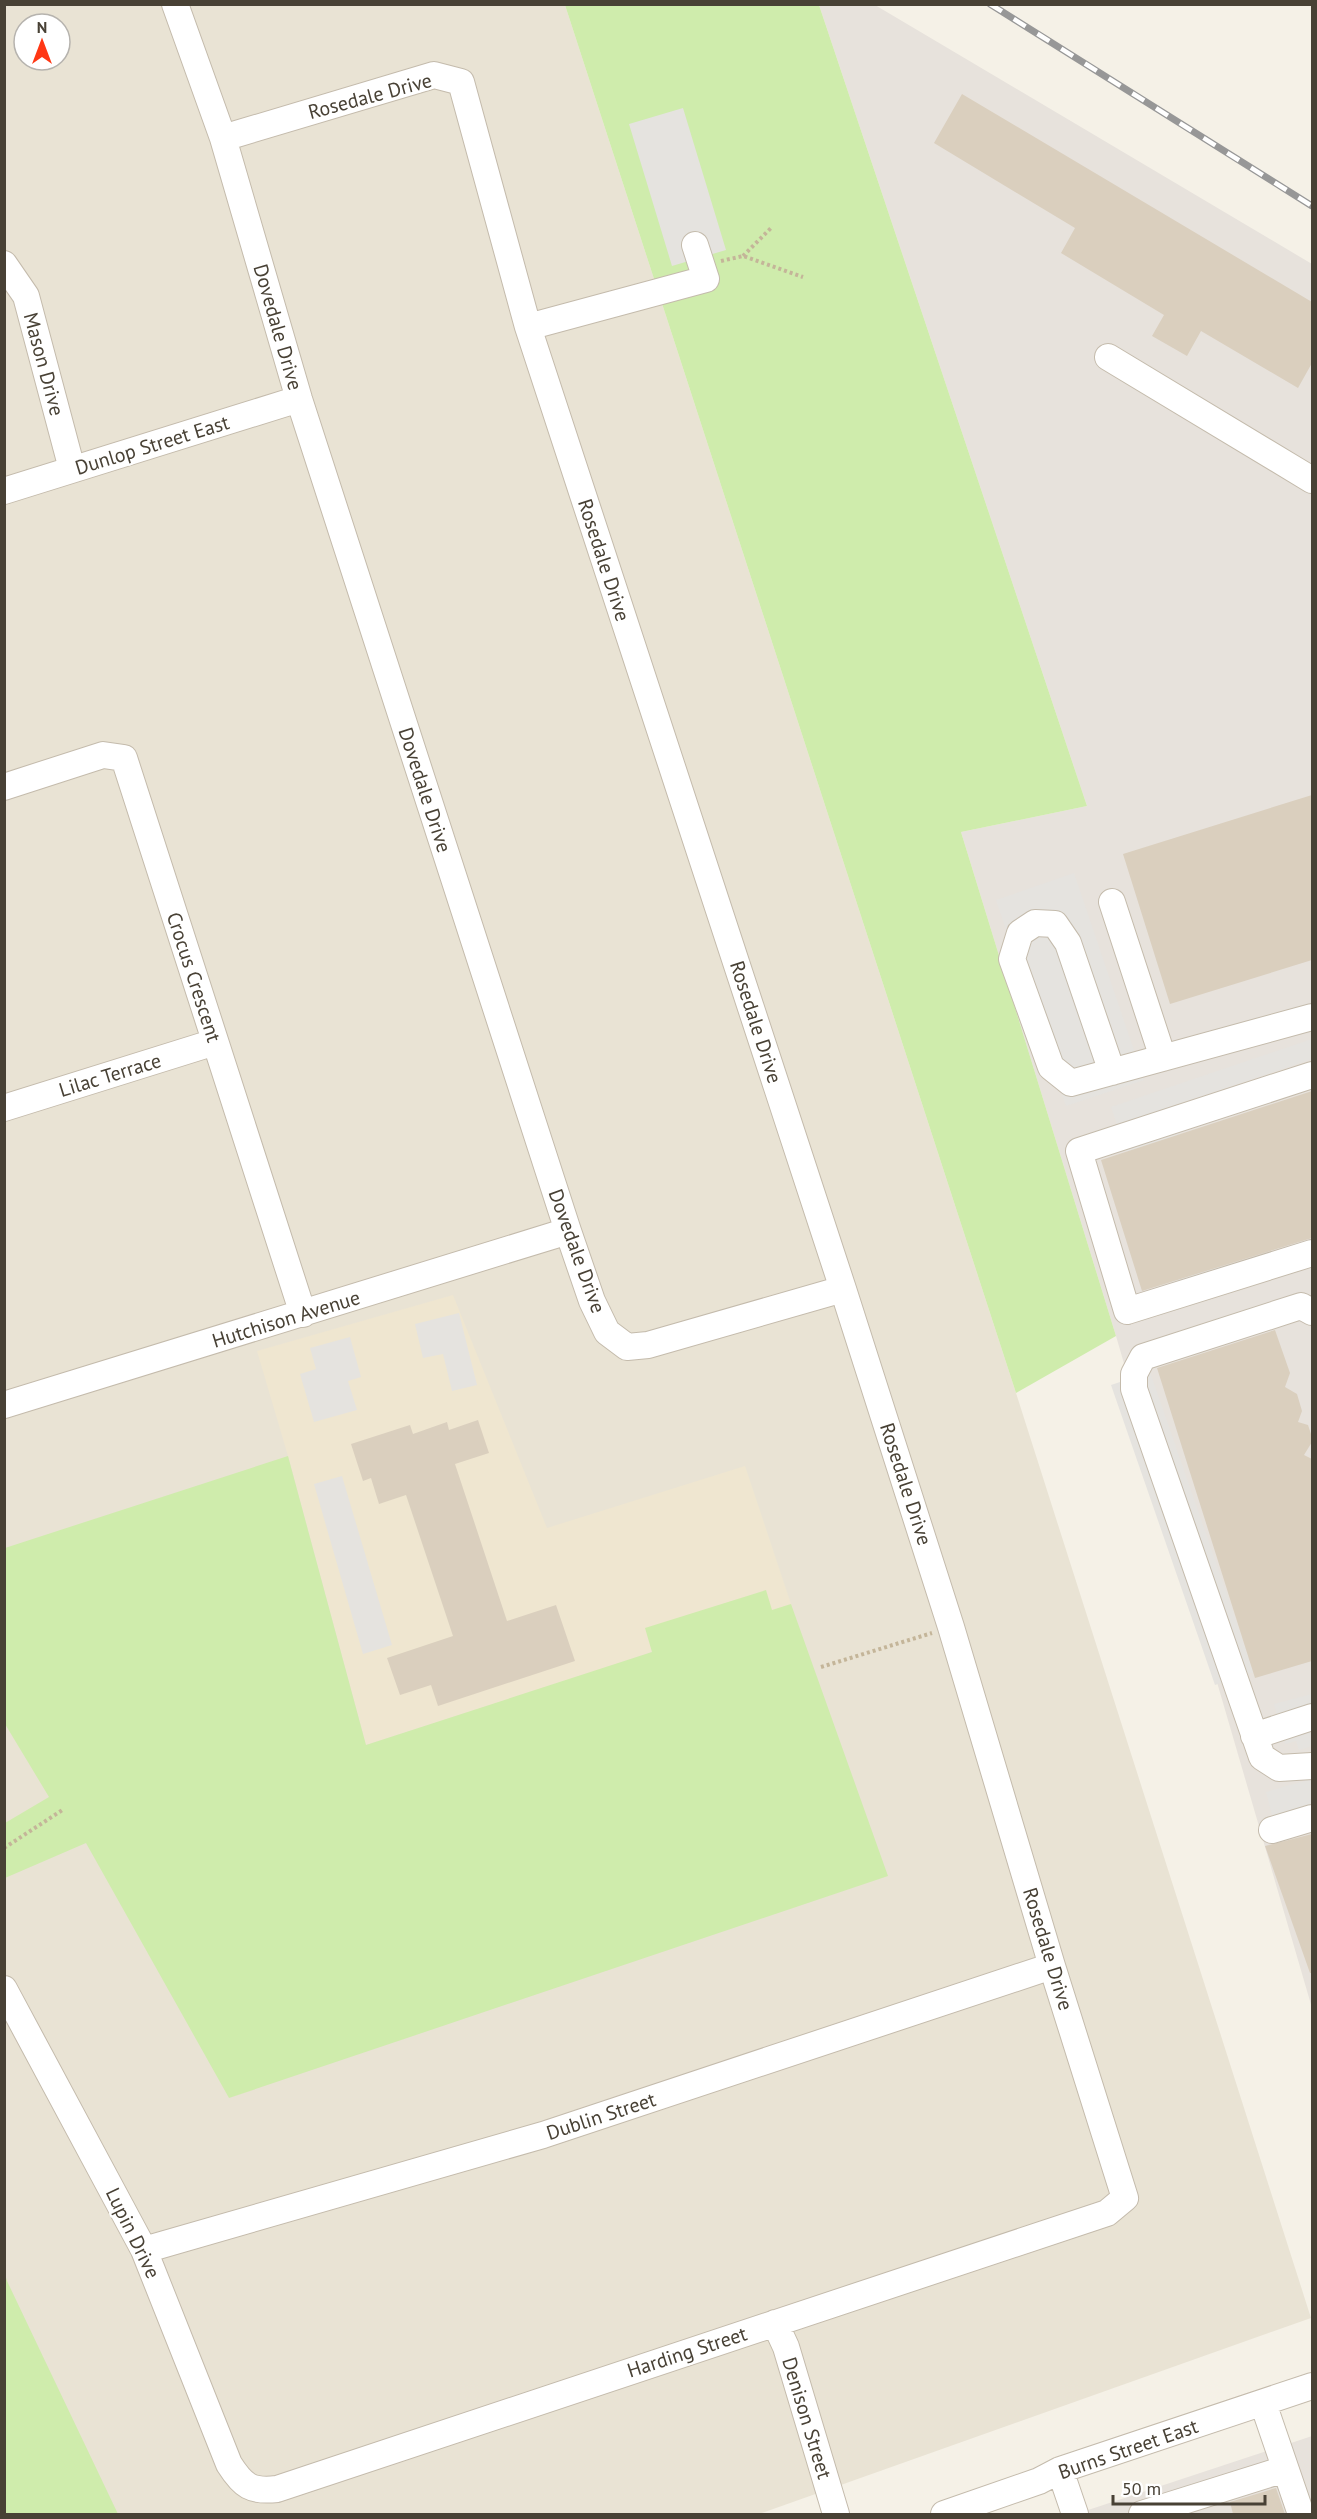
<svg xmlns="http://www.w3.org/2000/svg" width="1317" height="2519" viewBox="0 0 1317 2519" font-family="'PT Sans',sans-serif">
<style>
.residential{fill:#e9e3d4;fill-rule:evenodd}
.industrial{fill:#e7e2dc}
.education{fill:#efe6d0}
.green{fill:#cfecac}
.parking{fill:#e5e3df}
.building{fill:#dacfbe}
.lines{fill:none;stroke-linecap:round;stroke-linejoin:round}
.minor-casing{stroke:#c4bbac;stroke-width:28}
.path{stroke:#c4b599;stroke-width:4;stroke-dasharray:3 3;stroke-linecap:butt}
.minor{stroke:#fff;stroke-width:26}
.rail-casing{stroke:#979797;stroke-width:7}
.rail{stroke:#fff;stroke-width:4.5;stroke-dasharray:14;stroke-linecap:butt}
.labels{text-anchor:middle;stroke-width:4.5;stroke-linejoin:round;paint-order:stroke}
.street-label{font-size:20px;fill:#484135;stroke:#fff}
</style>
<rect width="100%" height="100%" fill="#f5f1e7"/>
<!-- residential -->
<path class="residential" d="M5,5H565L1016,1393L1311,2318L759,2514H112L5,2307ZM24,24H60V60H24Z"/>
<!-- industrial -->
<path class="industrial" d="M819,5H875L1312,264V2008L1116,1336L961,832L1087,806Z
M1312,2436V2514H1076Z"/>
<!-- education -->
<path class="education" d="M453,1295L547,1528L745,1466L791,1604L596,1671L366,1745L288,1456L257,1351Z"/>
<!-- green -->
<path class="green" d="M565,5H819L1087,806L961,832L1116,1336L1016,1393Z
M288,1456L366,1745L652,1652L645,1628L766,1590L772,1610L791,1604L888,1876L229,2098L86,1843L5,1878V1823L49,1797L5,1724V1548Z
M5,2274L7,2281L118,2514H5Z"/>
<!-- parking -->
<path class="parking" d="M683,108L726,250L672,266L629,124Z
M1074,873L1144,1080L1066,1106L996,900Z
M1312,1039V1059L1169,1107L1225,1273L1174,1291L1111,1107Z
M459,1313L477,1385L452,1391L443,1354L423,1358L415,1324Z
M350,1337L361,1377L348,1381L357,1410L314,1422L300,1374L316,1369L310,1348Z
M1150,1372L1254,1672L1215,1685L1111,1385Z
M342,1476L392,1645L363,1654L314,1484Z
M1312,1694V1746L1299,1750L1296,1741L1285,1744L1274,1704Z
M1312,1779V1813L1274,1823L1266,1792Z"/>
<!-- building -->
<path class="building" d="M962,94L1312,302V363L1298,388L1201,331L1187,356L1152,336L1164,315L1061,253L1075,228L934,143Z
M1312,795V960L1170,1004L1123,854Z
M1312,1091V1238L1142,1291L1101,1160Z
M1275,1330L1290,1373L1285,1387L1297,1394L1302,1411L1298,1422L1308,1425L1312,1437V1442L1304,1455L1312,1459V1661L1255,1678L1157,1368Z
M478,1420L489,1453L455,1464L507,1621L556,1605L575,1661L438,1706L431,1685L400,1695L387,1658L453,1636L406,1495L379,1504L371,1478L363,1481L351,1444L410,1425L413,1434L447,1422L449,1430Z
M1312,1834V1973H1310L1265,1846Z
M1276,2488L1285,2514H1233L1230,2502Z"/>
<g class="lines">
<defs>
<path id="minor" d="M175,4L223,138L299,399L568,1231L592,1301L607,1332L627,1347L648,1345L843,1289
M4,264L26,296L72,469
M528,327L706,279L695,245
M1108,357L1312,480
M4,491L299,399
M4,787L103,755L124,758L303,1314
M1112,902L1163,1058
M1112,1072L1068,943L1055,924L1035,923L1020,933L1012,959L1051,1067L1071,1083C1152,1061 1232,1039 1312,1017
M1312,1075L1079,1151L1127,1311L1312,1253
M4,1108L215,1042
M1312,1312L1301,1306L1143,1357L1134,1374V1389L1262,1757L1279,1768L1312,1766
M4,1405L568,1231
M1254,1736L1312,1717
M1272,1830L1312,1818
M4,1989L144,2250L229,2464C243,2486 251,2492 277,2489L1107,2213L1125,2198L1052,1966L951,1627L843,1289L528,327L461,82L434,75L223,138
M144,2250L543,2135L1052,1966
M775,2323L786,2347L836,2514
M1263,2403L1301,2514
M1060,2470L1075,2514
M944,2514L1039,2481L1060,2470L1312,2386
M1142,2514L1285,2469"/>
</defs>
<!-- minor casing -->
<use href="#minor" class="minor-casing"/>
<!-- path -->
<path class="path" d="M743,256L771,228
M721,261L743,256L803,277
M821,1667L932,1633
M4,1848L64,1809"/>
<!-- minor -->
<use href="#minor" class="minor"/>
<defs>
<path id="rail" d="M990,4L1312,206"/>
</defs>
<!-- rail casing -->
<use href="#rail" class="rail-casing"/>
<!-- rail -->
<use href="#rail" class="rail"/>
</g>
<g class="labels">
<!-- street labels -->
<g class="street-label">
<text transform="translate(370 96) rotate(-15)" y="7">Rosedale Drive</text>
<text transform="translate(278 327) rotate(74)" y="7">Dovedale Drive</text>
<text transform="translate(44 364) rotate(75)" y="7">Mason Drive</text>
<text transform="translate(152 445) rotate(-17)" y="7">Dunlop Street East</text>
<text transform="translate(604 560) rotate(72)" y="7">Rosedale Drive</text>
<text transform="translate(425 790) rotate(72)" y="7">Dovedale Drive</text>
<text transform="translate(194 977) rotate(72)" y="7">Crocus Crescent</text>
<text transform="translate(756 1022) rotate(72)" y="7">Rosedale Drive</text>
<text transform="translate(110 1075) rotate(-17)" y="7">Lilac Terrace</text>
<text transform="translate(577 1251) rotate(70)" y="7">Dovedale Drive</text>
<text transform="translate(286 1319) rotate(-17)" y="7">Hutchison Avenue</text>
<text transform="translate(906 1484) rotate(72)" y="7">Rosedale Drive</text>
<text transform="translate(1048 1949) rotate(73)" y="7">Rosedale Drive</text>
<text transform="translate(601 2116) rotate(-18)" y="7">Dublin Street</text>
<text transform="translate(133 2233) rotate(64)" y="7">Lupin Drive</text>
<text transform="translate(687 2352) rotate(-18)" y="7">Harding Street</text>
<text transform="translate(807 2418) rotate(73)" y="7">Denison Street</text>
<text transform="translate(1128 2449) rotate(-19)" y="7">Burns Street East</text>
</g>
</g>
<!-- border -->
<rect width="1317" height="2519" fill="none" stroke="#484135" stroke-width="12"/>
<!-- north arrow -->
<g transform="translate(42 42)"><circle r="28" fill="#ffffff" stroke="#b6b3ae" stroke-width="1.5"/>
<path d="M0-4.5L10 22L0 15L-10 22Z" fill="#ff3714"/>
<text y="-9" font-size="16" font-weight="bold" text-anchor="middle" fill="#484135">N</text>
</g>
<!-- scale -->
<path d="M1113 2495v9h152v-9" fill="none" stroke="#484135" stroke-width="3"/>
<text x="1122" y="2495" font-size="18" fill="#484135" stroke="#ffffff" stroke-width="4.5" paint-order="stroke">50 m</text>
</svg>
